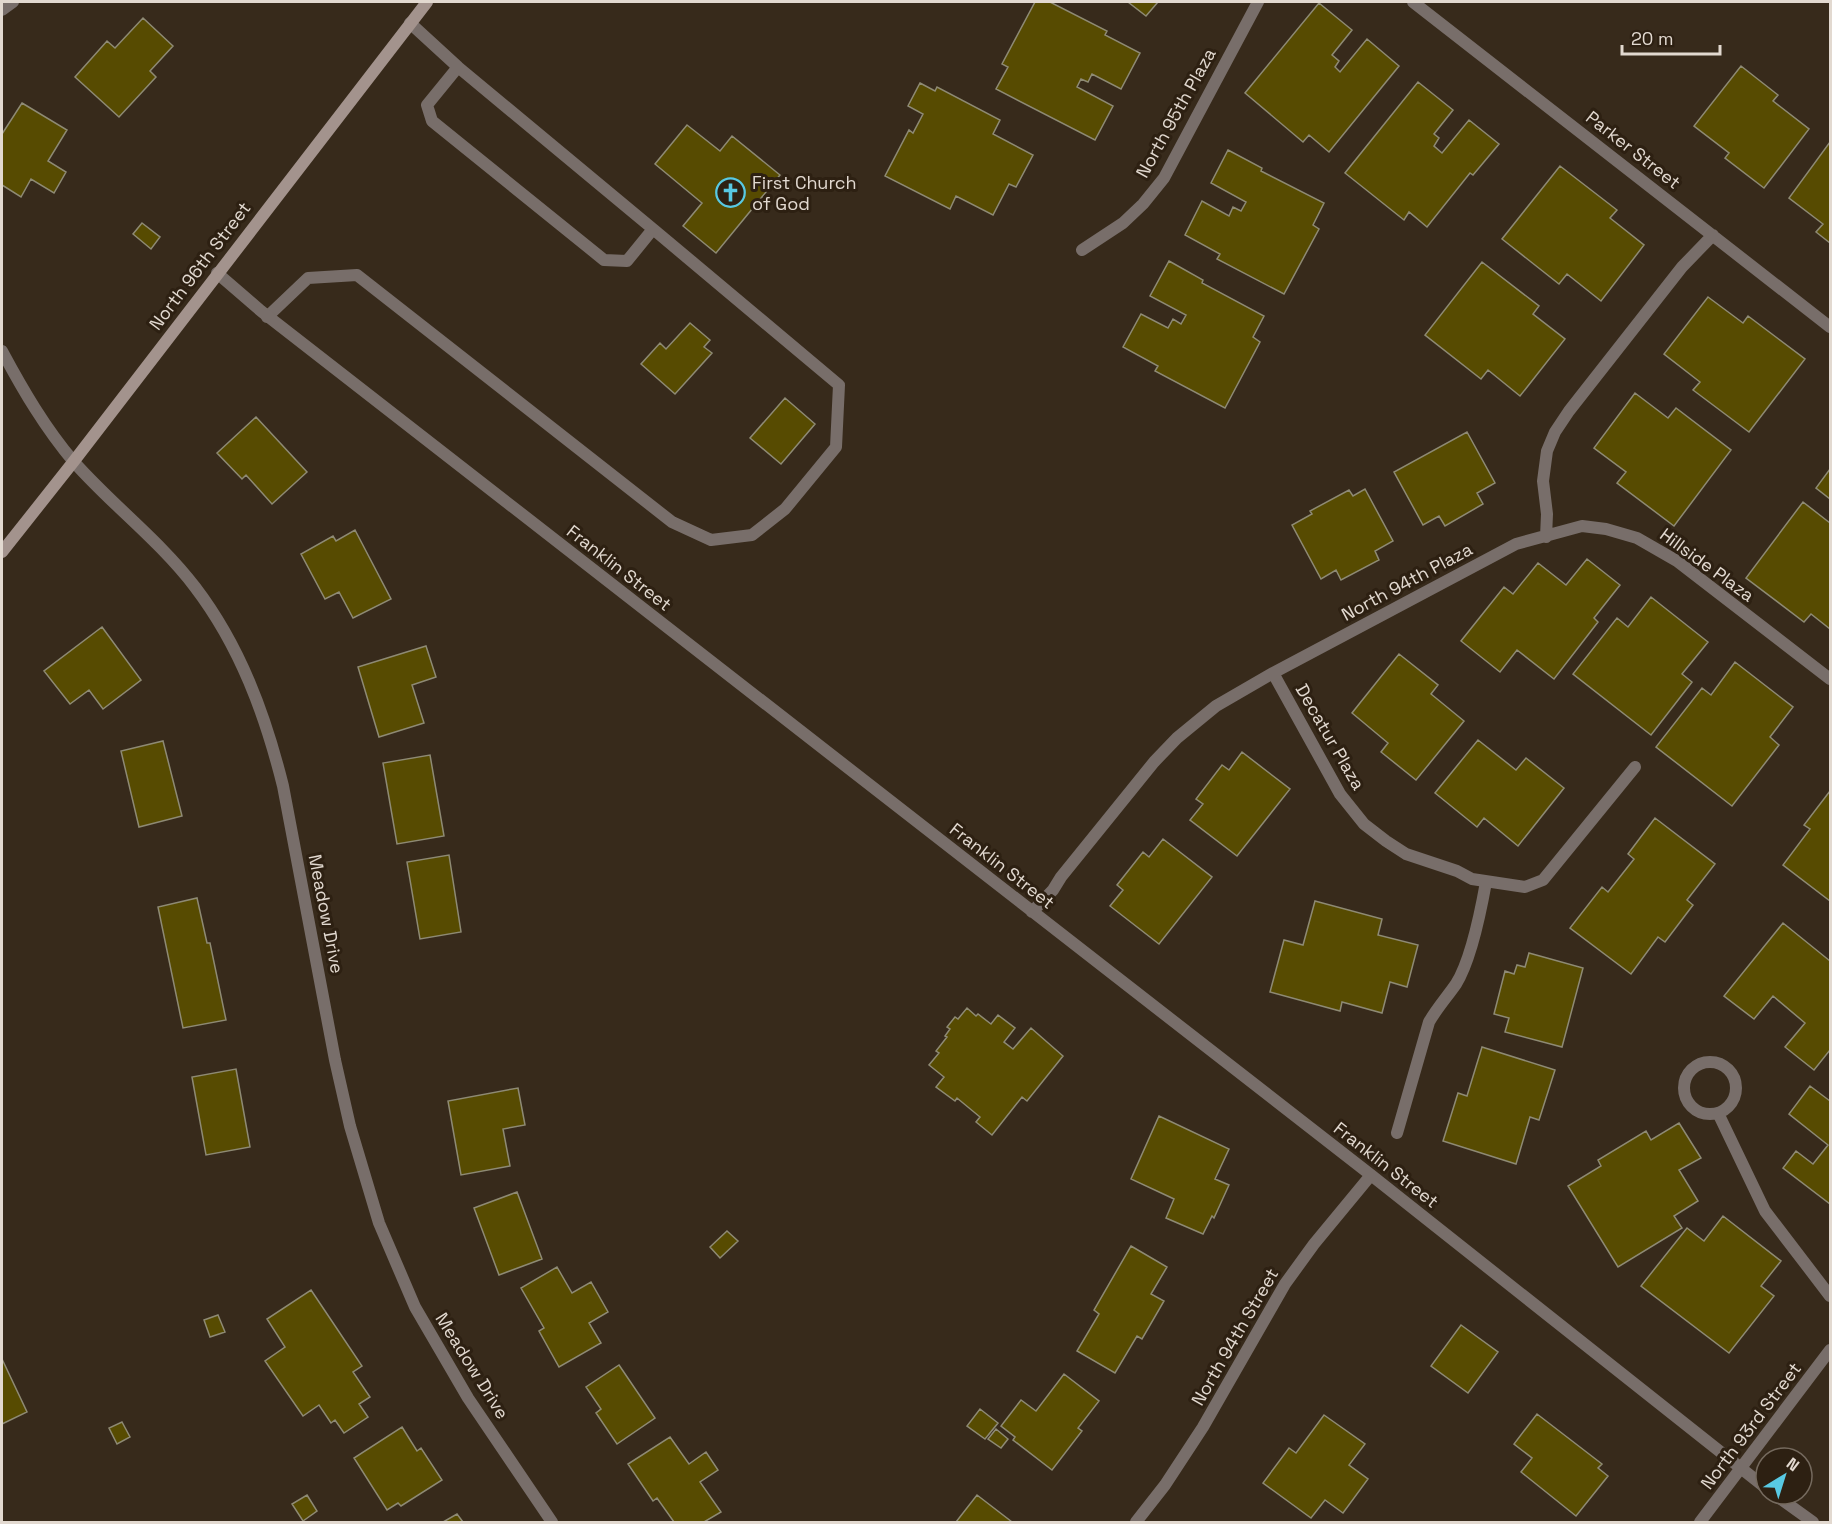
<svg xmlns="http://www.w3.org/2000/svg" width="1832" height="1524" viewBox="0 0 1832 1524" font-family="'Space Grotesk',sans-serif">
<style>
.building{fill:#574b01;stroke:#8e8a74;stroke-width:1.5}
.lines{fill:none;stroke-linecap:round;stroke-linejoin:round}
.lane{stroke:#786e6a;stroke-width:12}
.street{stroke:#786e6a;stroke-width:12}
.secondary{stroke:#a3938d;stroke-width:12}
.labels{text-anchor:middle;stroke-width:6;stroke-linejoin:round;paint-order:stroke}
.street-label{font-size:18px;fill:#e2d9d0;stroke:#2d2012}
.poi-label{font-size:18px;fill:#e2d9d0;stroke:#2d2012;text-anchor:start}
</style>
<rect width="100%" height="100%" fill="#372a1b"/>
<!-- building -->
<path class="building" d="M1035,2H1050L1107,31L1105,35L1140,53L1121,89L1092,74L1088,82L1081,79L1077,87L1113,106L1095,140L996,89L1008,67L1002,64Z
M1128,2H1158L1146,16Z
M1319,3L1352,30L1332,55L1339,61L1335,67L1340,72L1367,39L1399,66L1329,152L1309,135L1303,142L1245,93Z
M143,18L173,46L150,71L156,77L119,117L75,77L107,41L115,48Z
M1741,66L1778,95L1773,101L1809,129L1764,188L1725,158L1729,153L1694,126Z
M1418,82L1453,110L1434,134L1439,138L1434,146L1442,153L1469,120L1499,144L1473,175L1470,173L1427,227L1409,212L1404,220L1345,173Z
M920,83L935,91L937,87L1000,120L993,134L1033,155L1016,187L1009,184L993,215L956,196L950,209L885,176L909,130L913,133L923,114L908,106Z
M22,103L67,130L48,161L66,172L54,193L31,179L21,197L2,185V134Z
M687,125L720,151L732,136L780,175L716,253L683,226L702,203L655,164Z
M1830,142V243L1816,232L1823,224L1789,198Z
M1228,150L1262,168L1261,171L1324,203L1313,225L1319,229L1284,294L1217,259L1220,254L1185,235L1202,201L1229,216L1233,207L1241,211L1246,202L1211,183Z
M1560,166L1617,210L1610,218L1644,245L1601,301L1567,274L1559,284L1502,239Z
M142,223L160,237L151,249L133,234Z
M1169,261L1203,280L1202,283L1264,316L1253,337L1260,342L1225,408L1155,371L1158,366L1123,347L1141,314L1168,328L1173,319L1181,324L1186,315L1150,296Z
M1482,262L1539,306L1533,314L1565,339L1520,396L1488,370L1481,379L1425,335Z
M1708,297L1743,323L1748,316L1805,359L1749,432L1693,390L1700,382L1664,354Z
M690,323L710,340L704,347L712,353L675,394L641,364L660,343L666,349Z
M1635,393L1668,418L1676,408L1731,450L1674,526L1617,483L1626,472L1594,448Z
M785,398L815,424L781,464L750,438Z
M256,417L307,472L272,504L246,475L242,479L217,453Z
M1467,432L1495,483L1477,493L1483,504L1445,526L1439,516L1423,525L1394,472Z
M1830,469V499L1816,488Z
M1365,489L1393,541L1375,551L1379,560L1341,580L1336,570L1321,579L1292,525L1312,514L1310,511L1349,490L1353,496Z
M1803,502L1830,523V629L1811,614L1804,622L1746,578Z
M355,530L391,599L353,618L339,592L325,599L301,554L333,536L336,541Z
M1587,559L1620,585L1594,618L1598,622L1554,679L1517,650L1500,672L1461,641L1504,587L1513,594L1538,563L1566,585Z
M1651,597L1708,642L1682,674L1692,682L1651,735L1573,674L1617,618L1628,627Z
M102,627L141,680L103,709L89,690L70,704L44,671Z
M426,646L436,677L412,685L424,723L379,737L358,667Z
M1399,654L1438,685L1431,694L1464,721L1416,780L1381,752L1388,743L1352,713Z
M1735,662L1793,707L1770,737L1779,745L1732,806L1656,747L1702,688L1711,695Z
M1478,740L1516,770L1526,758L1564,788L1518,846L1484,818L1477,827L1435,793Z
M163,741L182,816L139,827L121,751Z
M1242,752L1290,789L1237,856L1190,820L1203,804L1196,799L1222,765L1229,770Z
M430,755L444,836L397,844L383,763Z
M1830,791V901L1783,865L1810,829L1804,825Z
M1655,818L1715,864L1687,900L1693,905L1665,942L1658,937L1631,974L1570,928L1602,887L1608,892L1634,859L1628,854Z
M1163,839L1212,877L1159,944L1110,906L1123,890L1117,885L1143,852L1149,857Z
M449,855L461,932L420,939L407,862Z
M197,898L207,943H210L226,1020L183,1028L158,907Z
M1315,901L1382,919L1378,935L1418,945L1407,987L1390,982L1382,1013L1342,1002L1340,1011L1270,992L1284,940L1303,945Z
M1783,923L1830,961V1050L1814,1070L1785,1047L1805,1023L1773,996L1754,1019L1724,996Z
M1529,953L1583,968L1562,1047L1505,1032L1509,1018L1494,1014L1505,971L1514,974L1517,965L1525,967Z
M967,1008L976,1016L978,1014L991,1024L998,1015L1015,1028L1004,1042L1013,1049L1031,1028L1063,1056L1027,1101L1022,1097L992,1135L976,1122L980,1117L957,1098L955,1101L936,1087L944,1077L929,1065L939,1053L936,1051L947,1037L945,1036L950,1029L947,1027L955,1017L958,1019Z
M1482,1047L1555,1070L1539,1120L1530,1117L1516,1164L1443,1141L1458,1093L1467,1096Z
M236,1069L250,1147L206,1155L192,1077Z
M1810,1086L1830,1101V1204L1783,1168L1796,1151L1813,1164L1828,1145L1789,1114Z
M518,1088L525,1125L503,1129L510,1166L461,1175L448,1101Z
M1159,1116L1229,1149L1215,1179L1229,1185L1214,1218L1212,1216L1203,1234L1166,1218L1174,1199L1131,1179Z
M1679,1123L1701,1158L1679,1170L1698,1201L1674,1216L1682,1228L1618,1267L1568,1186L1601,1166L1598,1160L1646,1131L1651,1140Z
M517,1192L542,1259L499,1275L474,1208Z
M1723,1216L1781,1261L1761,1286L1774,1296L1729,1353L1641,1286L1687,1228L1704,1241Z
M727,1231L738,1241L720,1258L710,1247Z
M1131,1246L1167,1267L1151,1294L1164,1301L1142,1339L1137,1336L1115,1373L1077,1351L1099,1314L1094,1310Z
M557,1267L572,1293L591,1282L608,1312L589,1323L601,1343L559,1367L539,1331L544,1328L521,1288Z
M311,1290L362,1366L353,1372L370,1397L359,1404L368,1417L344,1433L335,1420L331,1423L319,1405L303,1416L265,1361L285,1347L267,1319Z
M218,1315L225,1332L210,1337L204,1320Z
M1461,1325L1498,1352L1468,1393L1431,1366Z
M2,1359L27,1412L2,1424Z
M619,1365L655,1418L617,1444L596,1413L601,1409L586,1387Z
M1064,1374L1099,1401L1078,1428L1082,1431L1052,1470L1013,1440L1015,1437L1001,1426L1021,1400L1036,1411Z
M980,1409L998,1423L985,1439L967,1426Z
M1537,1414L1602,1464L1598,1468L1608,1476L1576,1516L1521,1472L1532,1458L1514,1444Z
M1324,1415L1365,1444L1349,1465L1368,1479L1343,1513L1325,1500L1311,1518L1263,1483L1289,1448L1296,1453Z
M122,1422L130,1437L117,1444L109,1428Z
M402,1427L417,1451L421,1448L442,1480L401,1506L398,1503L387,1510L354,1458Z
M996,1429L1008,1439L1001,1448L988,1439Z
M670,1437L689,1464L706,1452L718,1470L700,1482L721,1512L704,1522H674L657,1498L653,1501L628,1464Z
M307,1495L317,1511L303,1521L292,1504Z
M977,1495L1012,1522H956Z
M457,1514L463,1522H443Z"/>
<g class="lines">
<!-- lane -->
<path class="lane" d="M410,23L458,67L653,229L627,261L604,260L432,121L427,105L458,67
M267,317L308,278L357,275L672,522L711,540L752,535L785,509L836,447L839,385L653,229"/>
<!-- street -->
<path class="street" d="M1413,2L1830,327
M2,10L13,2
M1082,250L1123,223L1143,204L1164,178L1258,2
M217,273L261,311L1371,1175L1766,1488
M2,351C23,390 45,428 74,462C112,505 159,540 195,587C240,646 265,714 283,786L335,1060L350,1126L379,1223L415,1307L468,1398L552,1522
M1546,537L1547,514L1543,481L1547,451L1555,432L1569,411L1682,267L1713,235
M1273,673L1340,794L1364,824L1386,841L1406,854L1457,871L1472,879L1525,887L1543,880L1635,767
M1032,912L1053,890L1061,877L1154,762L1177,738L1216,706L1273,673L1516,544L1582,526L1606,529L1637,538L1677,561L1830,679
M1684 1088a26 26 0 1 1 52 0a26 26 0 1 1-52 0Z
M1718,1113L1765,1211L1830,1296
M1397,1133L1429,1022C1437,1008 1447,997 1456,984C1471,960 1481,910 1486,882
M1774,1494L1813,1522
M1136,1522L1165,1485L1203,1427L1285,1284L1314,1244L1371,1175
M1700,1522L1830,1350"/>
<!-- secondary -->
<path class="secondary" d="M2,552L74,461L427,2"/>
</g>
<!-- icons -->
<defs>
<symbol id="church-ring" viewBox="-11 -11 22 22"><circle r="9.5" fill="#2d2012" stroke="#58c9e3" stroke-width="1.5"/><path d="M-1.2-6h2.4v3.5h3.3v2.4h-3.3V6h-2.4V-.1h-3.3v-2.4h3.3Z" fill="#58c9e3"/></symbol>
</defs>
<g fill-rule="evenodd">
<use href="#church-ring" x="714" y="176" width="33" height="33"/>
</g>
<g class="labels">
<!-- street labels -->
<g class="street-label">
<text transform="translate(1176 113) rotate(-61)" y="6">North 95th Plaza</text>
<text transform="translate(1633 150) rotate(38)" y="6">Parker Street</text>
<text transform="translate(200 266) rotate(-53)" y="6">North 96th Street</text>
<text transform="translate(1707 565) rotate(36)" y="6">Hillside Plaza</text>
<text transform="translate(619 568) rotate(38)" y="6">Franklin Street</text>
<text transform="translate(1407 582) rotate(-28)" y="6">North 94th Plaza</text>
<text transform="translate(1330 737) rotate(60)" y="6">Decatur Plaza</text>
<text transform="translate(1002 866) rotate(38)" y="6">Franklin Street</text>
<text transform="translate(326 914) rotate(79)" y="6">Meadow Drive</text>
<text transform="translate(1386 1165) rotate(38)" y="6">Franklin Street</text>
<text transform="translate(1235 1337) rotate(-60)" y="6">North 94th Street</text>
<text transform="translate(472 1366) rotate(58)" y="6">Meadow Drive</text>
<text transform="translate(1751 1426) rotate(-53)" y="6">North 93rd Street</text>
</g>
<!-- poi labels -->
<g class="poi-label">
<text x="752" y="189">First Church<tspan x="752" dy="21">of God</tspan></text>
</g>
</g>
<!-- border -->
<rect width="1832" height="1524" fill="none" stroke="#e2d9d0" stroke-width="6"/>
<!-- north arrow -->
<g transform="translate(1784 1476) rotate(38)"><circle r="28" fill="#2d2012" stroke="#756a5e" stroke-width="1.5"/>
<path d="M0-4.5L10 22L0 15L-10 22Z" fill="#58c9e3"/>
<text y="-9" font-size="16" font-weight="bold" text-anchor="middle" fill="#e2d9d0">N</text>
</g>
<!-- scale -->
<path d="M1622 45v9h98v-9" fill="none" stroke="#e2d9d0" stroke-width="3"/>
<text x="1631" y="45" font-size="18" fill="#e2d9d0" stroke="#2d2012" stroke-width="4.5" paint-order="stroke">20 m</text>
</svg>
